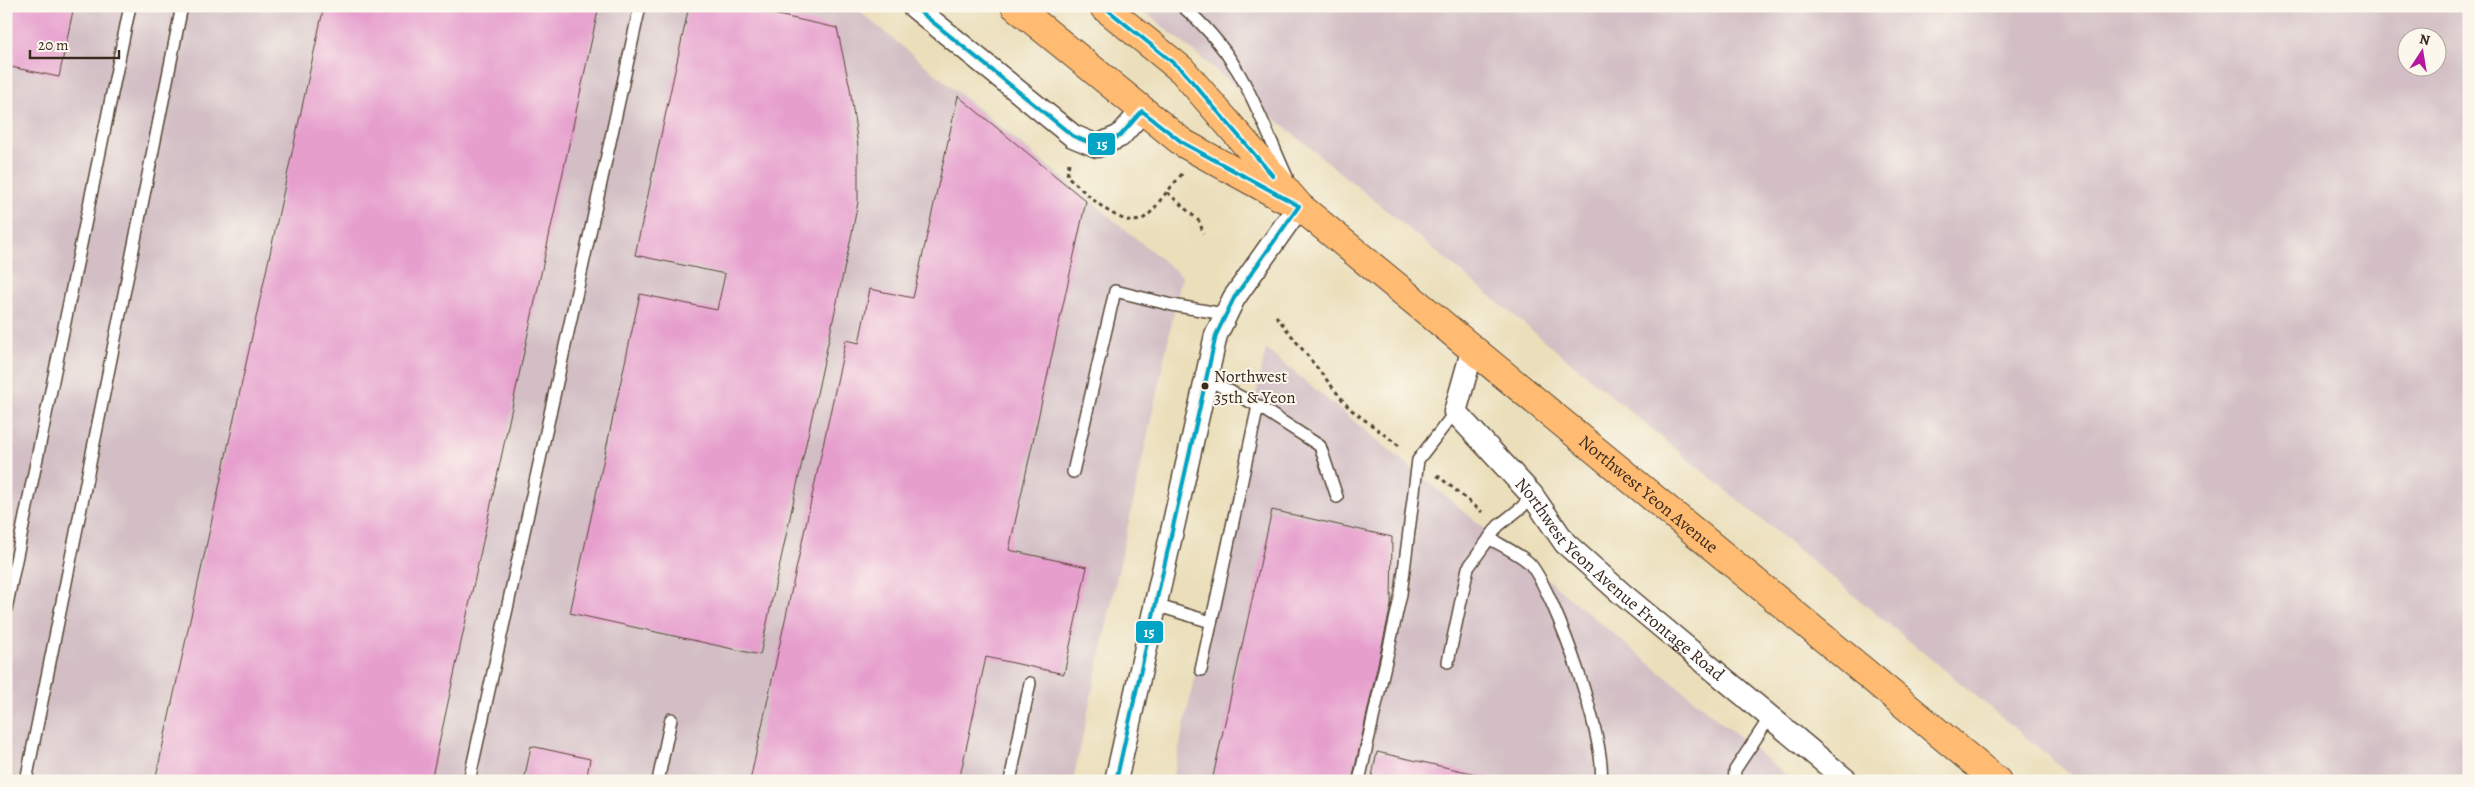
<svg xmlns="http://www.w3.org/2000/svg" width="2475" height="787" viewBox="0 0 2475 787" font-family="Alegreya,serif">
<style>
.industrial{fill:#d2bec4;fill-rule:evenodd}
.building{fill:#e69fcd}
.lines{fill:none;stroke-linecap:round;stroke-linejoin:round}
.lane-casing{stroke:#554536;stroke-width:14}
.street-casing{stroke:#554536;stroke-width:25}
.highway-casing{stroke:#554536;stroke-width:30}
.path{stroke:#554536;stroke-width:3;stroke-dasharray:4 4;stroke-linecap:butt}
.lane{stroke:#fff;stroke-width:11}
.street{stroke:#fff;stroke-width:22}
.highway{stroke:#ffbb71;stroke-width:28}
.bus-1-casing{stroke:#fbf7ec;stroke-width:8}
.bus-1{stroke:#03a3c5;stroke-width:4}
.bus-dot{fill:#3b2a1e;stroke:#fbf7ec;stroke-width:2}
.labels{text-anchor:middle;stroke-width:4;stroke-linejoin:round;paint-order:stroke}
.bus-label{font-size:17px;fill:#3b2a1e;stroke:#fbf7ec;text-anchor:start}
.street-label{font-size:18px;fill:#3b2a1e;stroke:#fbf7ec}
.line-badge{stroke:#fbf7ec;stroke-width:2}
.badge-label{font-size:14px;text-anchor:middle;font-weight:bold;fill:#fff}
</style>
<rect width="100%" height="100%" fill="#fbf7ec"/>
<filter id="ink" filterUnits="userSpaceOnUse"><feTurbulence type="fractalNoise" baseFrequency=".02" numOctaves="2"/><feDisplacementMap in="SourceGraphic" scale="10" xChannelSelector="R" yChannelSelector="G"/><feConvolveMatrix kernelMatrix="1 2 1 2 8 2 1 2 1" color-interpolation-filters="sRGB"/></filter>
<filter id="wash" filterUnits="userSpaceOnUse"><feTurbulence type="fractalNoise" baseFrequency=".0096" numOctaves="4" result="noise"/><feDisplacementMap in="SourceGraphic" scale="20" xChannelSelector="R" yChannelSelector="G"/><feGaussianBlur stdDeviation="1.12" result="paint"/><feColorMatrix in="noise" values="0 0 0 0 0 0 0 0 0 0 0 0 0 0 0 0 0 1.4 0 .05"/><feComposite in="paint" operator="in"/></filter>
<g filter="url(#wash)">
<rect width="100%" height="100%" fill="#ebdfbb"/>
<!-- industrial -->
<path class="industrial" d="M6,6H853L1182,276L1073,781H6Z
M1138,6H2469V781H2079ZM2408,38H2438V68H2408Z
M1266,349L1793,781H1172Z"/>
<g id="blocks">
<!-- building -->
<path class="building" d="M6,6H74L59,77L6,66Z
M324,6H599L431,781H155Z
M689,6H737L837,28L850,88L858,146V202L852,233L760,655L570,613L640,294L717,310L725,274L635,255Z
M958,96L1086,201L1009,550L1087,567L1064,674L986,657L959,781H750L846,340L859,343L870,289L913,298Z
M1272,510L1392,537L1391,605L1352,781H1212Z
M531,746L590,759L586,781H524Z
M1377,752L1503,780V781H1371Z"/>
</g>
</g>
<g filter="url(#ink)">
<use href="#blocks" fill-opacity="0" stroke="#554536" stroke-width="1"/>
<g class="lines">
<defs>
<path id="lane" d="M1182,6C1241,54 1257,111 1287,177
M1205,378L1258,406L1320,446L1337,497
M1073,472L1115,291L1172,305L1224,314
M1489,538C1500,545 1524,556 1531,565C1556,597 1607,741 1601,781
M1155,605L1211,622
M6,609L130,6
M1448,662L1468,568L1498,526L1522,507L1532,495
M1201,670L1258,406
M26,781L182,6
M469,781L640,6
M658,781L671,719
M1010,781L1030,683
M1359,781L1401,594L1418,460L1455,412
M1734,781L1735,770L1770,717"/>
<g id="street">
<path d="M913,6L1073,136L1097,146L1120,136L1142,111"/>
<path id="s1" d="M1473,348L1455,412L1532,495L1565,543L1621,593L1847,781"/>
<path d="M1116,781L1216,335L1234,298L1299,206"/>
</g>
<g id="highway">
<path d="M1015,6L1183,143L1283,198"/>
<path id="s2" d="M1103,6L1182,70L1299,206L1997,781"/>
</g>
</defs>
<!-- lane casing -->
<use href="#lane" class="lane-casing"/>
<!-- street casing -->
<use href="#street" class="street-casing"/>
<!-- highway casing -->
<use href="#highway" class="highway-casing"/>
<!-- path -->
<path class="path" d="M1069,163L1067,176C1084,190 1121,232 1144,218C1153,213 1160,199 1167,192
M1182,174L1167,192L1200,222L1203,234
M1276,316L1349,408L1402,448
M1437,475L1482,512"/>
<!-- lane -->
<use href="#lane" class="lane"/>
<!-- street -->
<use href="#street" class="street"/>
<!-- highway -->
<use href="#highway" class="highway"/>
<defs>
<path id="bus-1" d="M913,6L1073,136L1097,146L1120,136L1142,111L1183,143L1299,206
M1103,6L1182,70L1273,176
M1116,781L1216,335L1234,298L1299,206"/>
</defs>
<!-- bus-1 casing -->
<use href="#bus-1" class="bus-1-casing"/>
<!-- bus-1 -->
<use href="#bus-1" class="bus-1"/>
</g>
</g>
<!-- markers -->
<circle class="bus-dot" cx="1205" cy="386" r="4.5"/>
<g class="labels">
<!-- bus labels -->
<g class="bus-label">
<text x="1214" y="382">Northwest<tspan x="1214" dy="21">35th &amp; Yeon</tspan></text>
</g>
<!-- street labels -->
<g class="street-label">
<text dy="6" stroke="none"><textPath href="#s2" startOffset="734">Northwest Yeon Avenue</textPath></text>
<text dy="6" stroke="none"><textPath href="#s1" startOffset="302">Northwest Yeon Avenue Frontage Road</textPath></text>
</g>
</g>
<g class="line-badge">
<rect x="1087" y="132" width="29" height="24" rx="5" fill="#03a3c5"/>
<rect x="1135" y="620" width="29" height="24" rx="5" fill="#03a3c5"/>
</g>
<g class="badge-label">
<text x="1102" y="149">15</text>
<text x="1149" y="637">15</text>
</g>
<!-- margin -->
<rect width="2475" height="787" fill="none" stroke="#fbf7ec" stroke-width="25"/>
<!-- north arrow -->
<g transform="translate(2422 52) rotate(12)"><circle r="24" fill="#fbf7ec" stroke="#aea59a"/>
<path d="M0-4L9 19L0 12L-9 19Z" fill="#b5179e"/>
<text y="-8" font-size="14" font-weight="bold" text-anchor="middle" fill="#3b2a1e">N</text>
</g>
<!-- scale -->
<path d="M30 50v8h89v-8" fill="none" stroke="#3b2a1e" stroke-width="2.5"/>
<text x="38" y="50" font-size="15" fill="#3b2a1e" stroke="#fbf7ec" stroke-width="4" paint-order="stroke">20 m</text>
</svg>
